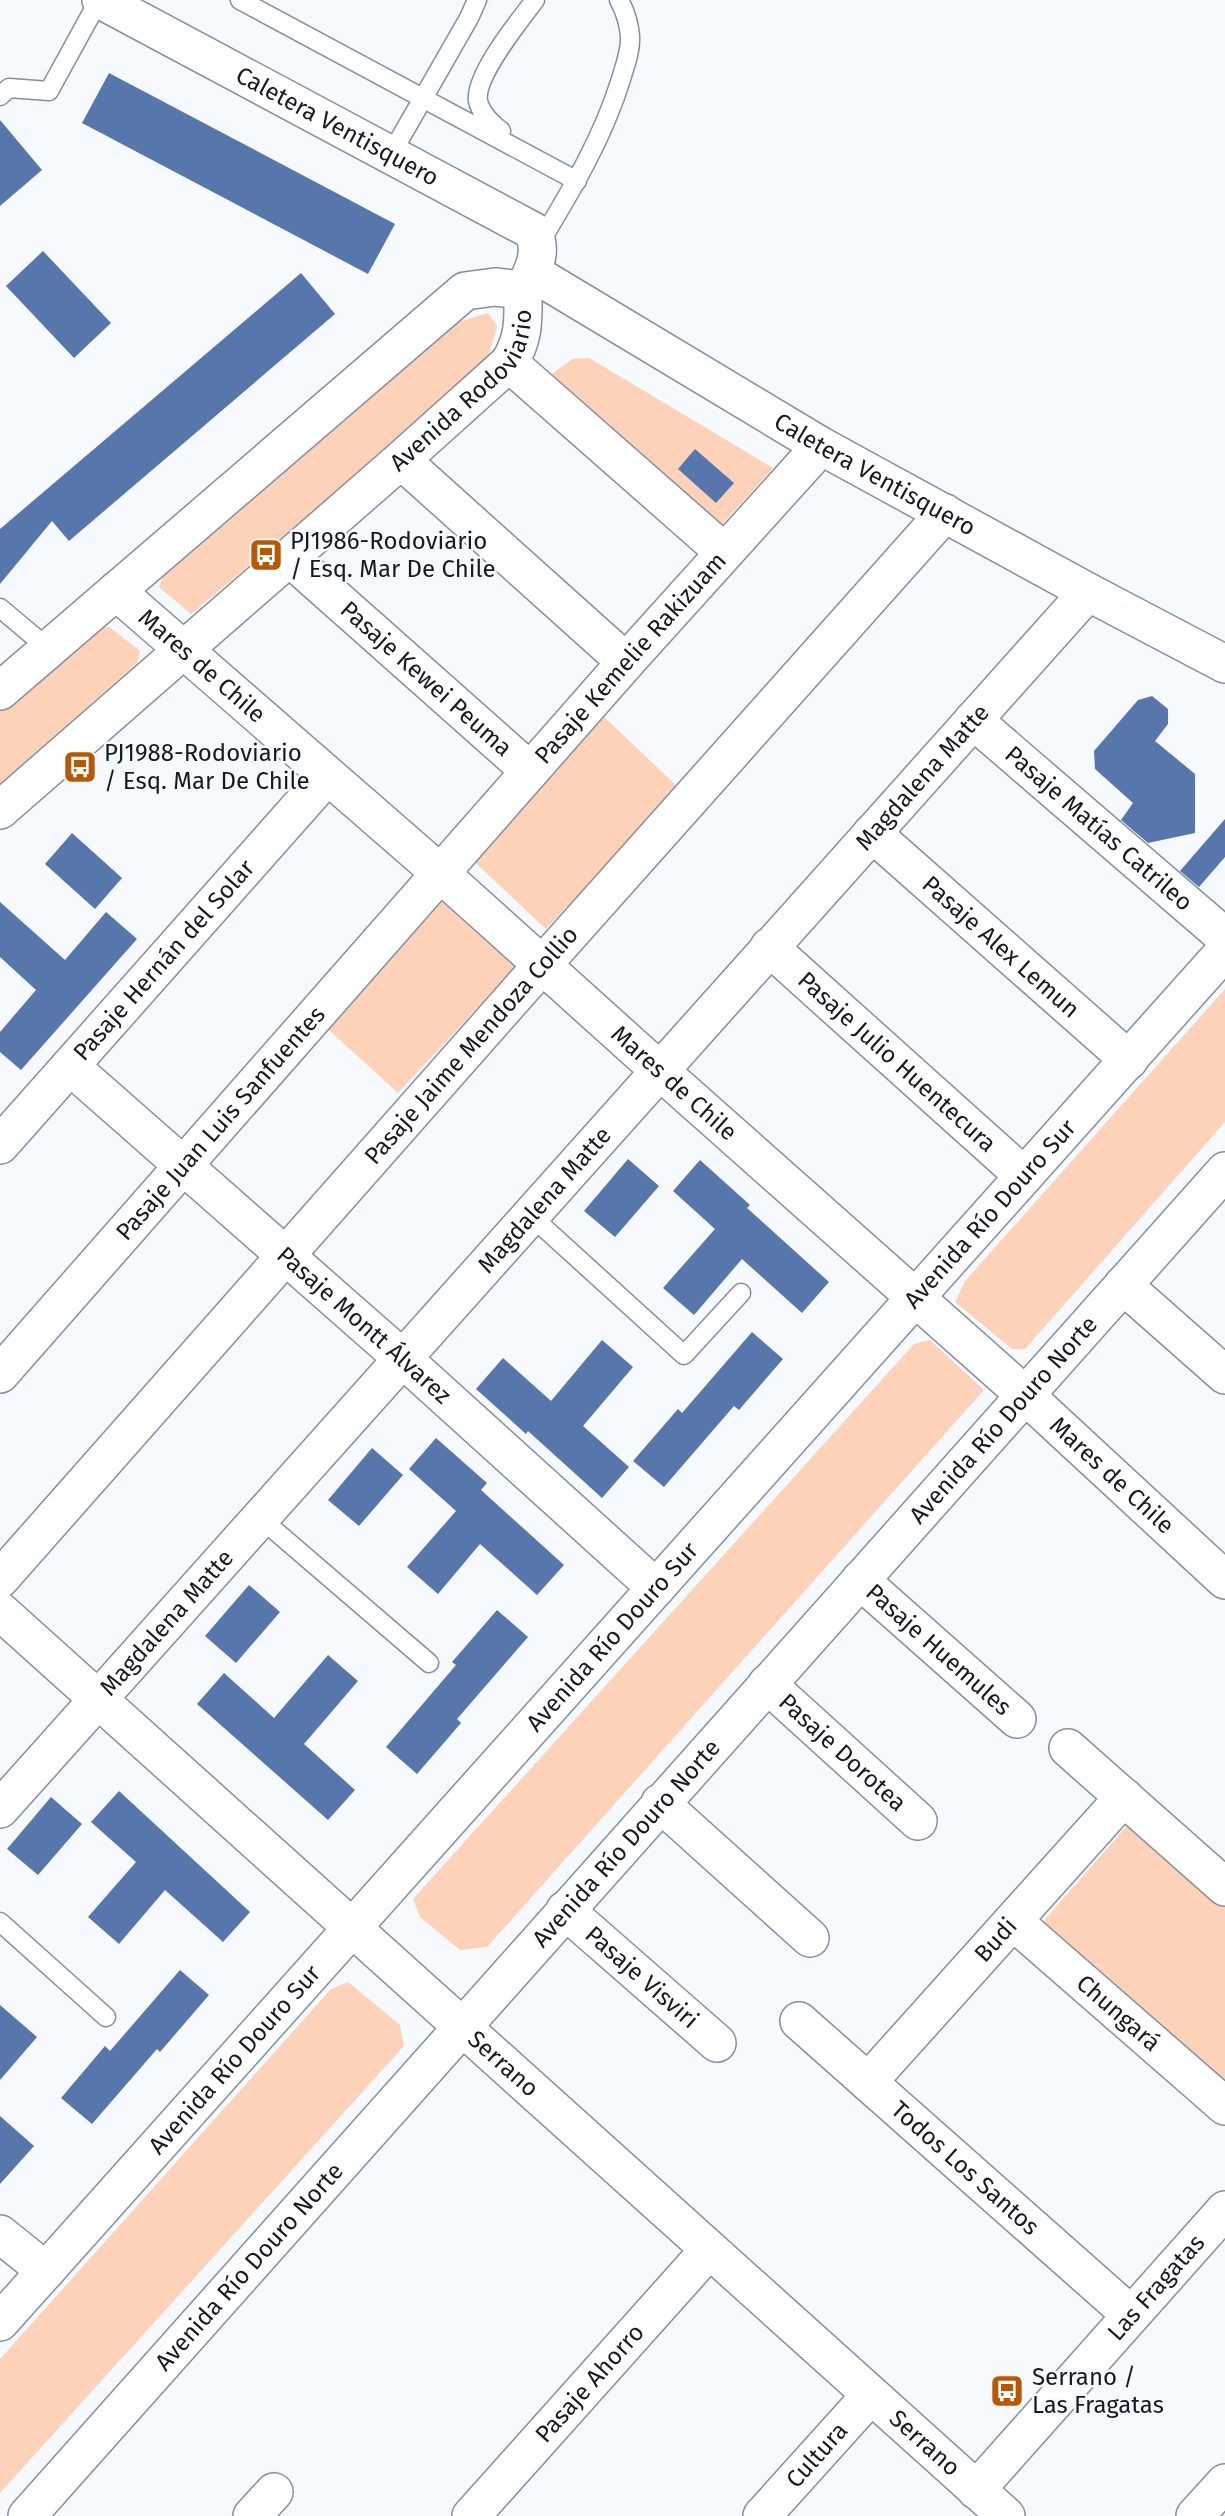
<svg xmlns="http://www.w3.org/2000/svg" width="1225" height="2516" viewBox="0 0 1225 2516" font-family="'Fira Sans',sans-serif">
<style>
.green{fill:#fdd2b9}
.building{fill:#5776ab}
.lines{fill:none;stroke-linecap:round;stroke-linejoin:round}
.lane-casing{stroke:#848fa1;stroke-width:21}
.street-casing{stroke:#848fa1;stroke-width:40}
.lane{stroke:#fff;stroke-width:18}
.street{stroke:#fff;stroke-width:37}
.labels{text-anchor:middle;stroke-width:5;stroke-linejoin:round;paint-order:stroke}
.street-label{font-size:24px;fill:#161a21;stroke:#f6f9fd}
.poi-label{font-size:24px;fill:#161a21;stroke:#f6f9fd;text-anchor:start}
</style>
<rect width="100%" height="100%" fill="#f6f9fd"/>
<!-- green -->
<path class="green" d="M488,313L497,326L486,365L209,599L191,614L159,587L168,563L448,325Z
M589,358L773,468L716,531L549,376L572,359Z
M108,626L140,651L137,663L0,784V710L93,632Z
M599,712L679,788L546,929L466,854Z
M436,892L516,966L398,1093L318,1020Z
M1225,989V1122L1025,1349H1012L955,1302L965,1281Z
M930,1340L984,1390L487,1947L460,1950L420,1917L413,1899L914,1344Z
M1133,1819L1225,1900V2088L1040,1925Z
M348,1982L400,2025L404,2046L0,2493V2359L331,1989Z"/>
<!-- building -->
<path class="building" d="M109,73L395,224L368,274L82,123Z
M0,120L42,170L0,206Z
M43,251L111,323L74,358L6,286Z
M301,273L335,314L69,541L52,521L0,584V529Z
M695,449L734,483L716,503L678,469Z
M1152,696L1168,709V724L1155,741L1195,774V833L1148,843L1121,820L1133,803L1095,769L1094,751L1138,700Z
M1225,819V857L1199,887L1180,871Z
M72,833L122,878L95,909L45,864Z
M0,902L65,960L106,912L137,939L21,1070L0,1052V1032L36,990L0,957Z
M628,1159L659,1186L615,1237L584,1211Z
M700,1160L750,1205L747,1208L829,1282L802,1313L742,1259L694,1315L663,1288L715,1229L673,1191Z
M752,1332L783,1359L739,1410L734,1406L664,1487L633,1461L678,1409L682,1413Z
M602,1340L633,1367L583,1426L629,1467L602,1498L528,1431L526,1434L476,1389L503,1358L551,1401Z
M436,1438L487,1483L481,1490L564,1565L537,1595L480,1544L438,1594L407,1567L456,1511L409,1469Z
M372,1448L403,1475L359,1526L328,1500Z
M249,1585L280,1612L236,1663L205,1636Z
M497,1610L528,1637L457,1719L461,1723L417,1774L386,1747L456,1665L452,1662Z
M328,1655L358,1681L304,1744L355,1790L328,1820L197,1704L224,1673L274,1718Z
M119,1791L250,1912L223,1942L165,1890L119,1944L88,1917L136,1862L91,1822Z
M51,1797L82,1824L38,1875L7,1849Z
M180,1970L209,1995L160,2052L157,2049L92,2124L61,2098L105,2046L110,2051Z
M0,2005L37,2037L0,2080Z
M0,2116L34,2146L0,2184Z"/>
<g class="lines">
<defs>
<path id="lane" d="M240,0L577,181
M0,96L9,88L49,91L99,0
M501,131C491,123 481,114 478,101C474,76 520,20 535,0
M390,156L469,18L477,0
M539,244C571,191 603,138 621,79C625,66 631,50 630,36C629,24 625,11 619,0
M0,608L49,649
M530,1215L684,1355L741,1293
M259,1517L429,1663
M0,1922L106,2017"/>
<g id="street">
<path id="s1" d="M101,0L533,231C543,251 534,271 523,290"/>
<path id="s2" d="M533,273L821,446L1088,592L1225,664"/>
<path d="M509,363L724,552"/>
<path d="M401,460L626,662"/>
<path id="s3" d="M290,558L530,771"/>
<path id="s4" d="M116,591L440,873L659,1070L1025,1395L1225,1580"/>
<path d="M0,691L465,291L495,287L523,290"/>
<path id="s5" d="M973,720L1225,937"/>
<path id="s6" d="M0,810L401,460L509,363C525,337 523,319 523,290"/>
<path id="s7" d="M872,833L1129,1060"/>
<path id="s8" d="M769,947L1024,1176"/>
<path id="s9" d="M70,1066L402,1358L656,1588"/>
<path id="s10" d="M0,1145L327,776"/>
<path d="M1123,1285L1225,1375"/>
<path id="s11" d="M0,1374L626,662L821,446"/>
<path id="s12" d="M0,1579L543,964L945,513"/>
<path id="s13" d="M860,1580L1017,1719"/>
<path id="s14" d="M0,1611L1006,2516"/>
<path id="s15" d="M767,1684L918,1821"/>
<path d="M1068,1748L1225,1887"/>
<path d="M660,1803L810,1938"/>
<path id="s16" d="M0,1809L1088,592"/>
<path id="s17" d="M565,1910L717,2043"/>
<path id="s18" d="M1013,1921L1225,2106"/>
<path id="s19" d="M799,2021L1131,2315"/>
<path id="s20" d="M868,2082L1124,1797"/>
<path d="M0,2234L46,2271"/>
<path id="s21" d="M0,2322L1225,951"/>
<path id="s22" d="M976,2490L1225,2210"/>
<path id="s23" d="M27,2516L1225,1171"/>
<path d="M252,2516L274,2492"/>
<path id="s24" d="M471,2516L709,2250"/>
<path id="s25" d="M762,2516L871,2395"/>
<path d="M1195,2516L1225,2483"/>
</g>
</defs>
<!-- lane casing -->
<use href="#lane" class="lane-casing"/>
<!-- street casing -->
<use href="#street" class="street-casing"/>
<!-- lane -->
<use href="#lane" class="lane"/>
<!-- street -->
<use href="#street" class="street"/>
</g>
<!-- icons -->
<defs>
<symbol id="bus-square" viewBox="-11 -11 22 22"><rect x="-9" y="-9" width="18" height="18" rx="4" fill="#b65906" stroke="#f6f9fd"/><path d="M-5-6H5V4H4V6H2V4H-2V6H-4V4H-5ZM-3.5-4V0h7V-4ZM-3.5 1.2v1.5H-2V1.2ZM2 1.2v1.5H3.5V1.2Z" fill="#fff"/></symbol>
</defs>
<g fill-rule="evenodd">
<use href="#bus-square" x="247" y="536" width="38" height="38"/>
<use href="#bus-square" x="61" y="748" width="38" height="38"/>
<use href="#bus-square" x="988" y="2372" width="38" height="38"/>
</g>
<g class="labels">
<!-- street labels -->
<g class="street-label">
<text dy="8" stroke="none"><textPath href="#s1" startOffset="268">Caletera Ventisquero</textPath></text>
<text dy="8" stroke="none"><textPath href="#s6" startOffset="628">Avenida Rodoviario</textPath></text>
<text dy="8" stroke="none"><textPath href="#s2" startOffset="397">Caletera Ventisquero</textPath></text>
<text dy="8" stroke="none"><textPath href="#s11" startOffset="954">Pasaje Kemelie Rakizuam</textPath></text>
<text dy="8" stroke="none"><textPath href="#s4" startOffset="114">Mares de Chile</textPath></text>
<text dy="8" stroke="none"><textPath href="#s3" startOffset="182">Pasaje Kewei Peuma</textPath></text>
<text dy="8" stroke="none"><textPath href="#s16" startOffset="1384">Magdalena Matte</textPath></text>
<text dy="8" stroke="none"><textPath href="#s5" startOffset="166">Pasaje Matías Catrileo</textPath></text>
<text dy="8" stroke="none"><textPath href="#s7" startOffset="172">Pasaje Alex Lemun</textPath></text>
<text dy="8" stroke="none"><textPath href="#s10" startOffset="247">Pasaje Hernán del Solar</textPath></text>
<text dy="8" stroke="none"><textPath href="#s12" startOffset="712">Pasaje Jaime Mendoza Collio</textPath></text>
<text dy="8" stroke="none"><textPath href="#s8" startOffset="172">Pasaje Julio Huentecura</textPath></text>
<text dy="8" stroke="none"><textPath href="#s4" startOffset="744">Mares de Chile</textPath></text>
<text dy="8" stroke="none"><textPath href="#s11" startOffset="334">Pasaje Juan Luis Sanfuentes</textPath></text>
<text dy="8" stroke="none"><textPath href="#s16" startOffset="817">Magdalena Matte</textPath></text>
<text dy="8" stroke="none"><textPath href="#s21" startOffset="1486">Avenida Río Douro Sur</textPath></text>
<text dy="8" stroke="none"><textPath href="#s9" startOffset="392">Pasaje Montt Álvarez</textPath></text>
<text dy="8" stroke="none"><textPath href="#s23" startOffset="1468">Avenida Río Douro Norte</textPath></text>
<text dy="8" stroke="none"><textPath href="#s4" startOffset="1332">Mares de Chile</textPath></text>
<text dy="8" stroke="none"><textPath href="#s16" startOffset="250">Magdalena Matte</textPath></text>
<text dy="8" stroke="none"><textPath href="#s21" startOffset="919">Avenida Río Douro Sur</textPath></text>
<text dy="8" stroke="none"><textPath href="#s13" startOffset="105">Pasaje Huemules</textPath></text>
<text dy="8" stroke="none"><textPath href="#s15" startOffset="102">Pasaje Dorotea</textPath></text>
<text dy="8" stroke="none"><textPath href="#s23" startOffset="901">Avenida Río Douro Norte</textPath></text>
<text dy="8" stroke="none"><textPath href="#s20" startOffset="191">Budi</textPath></text>
<text dy="8" stroke="none"><textPath href="#s17" startOffset="102">Pasaje Visviri</textPath></text>
<text dy="8" stroke="none"><textPath href="#s18" startOffset="140">Chungará</textPath></text>
<text dy="8" stroke="none"><textPath href="#s21" startOffset="352">Avenida Río Douro Sur</textPath></text>
<text dy="8" stroke="none"><textPath href="#s14" startOffset="677">Serrano</textPath></text>
<text dy="8" stroke="none"><textPath href="#s19" startOffset="222">Todos Los Santos</textPath></text>
<text dy="8" stroke="none"><textPath href="#s23" startOffset="334">Avenida Río Douro Norte</textPath></text>
<text dy="8" stroke="none"><textPath href="#s22" startOffset="271">Las Fragatas</textPath></text>
<text dy="8" stroke="none"><textPath href="#s24" startOffset="178">Pasaje Ahorro</textPath></text>
<text dy="8" stroke="none"><textPath href="#s14" startOffset="1244">Serrano</textPath></text>
<text dy="8" stroke="none"><textPath href="#s25" startOffset="82">Cultura</textPath></text>
</g>
<!-- poi labels -->
<g class="poi-label">
<text x="290" y="549">PJ1986-Rodoviario<tspan x="290" dy="28">/ Esq. Mar De Chile</tspan></text>
<text x="104" y="761">PJ1988-Rodoviario<tspan x="104" dy="28">/ Esq. Mar De Chile</tspan></text>
<text x="1032" y="2385">Serrano /<tspan x="1032" dy="28">Las Fragatas</tspan></text>
</g>
</g>
</svg>
